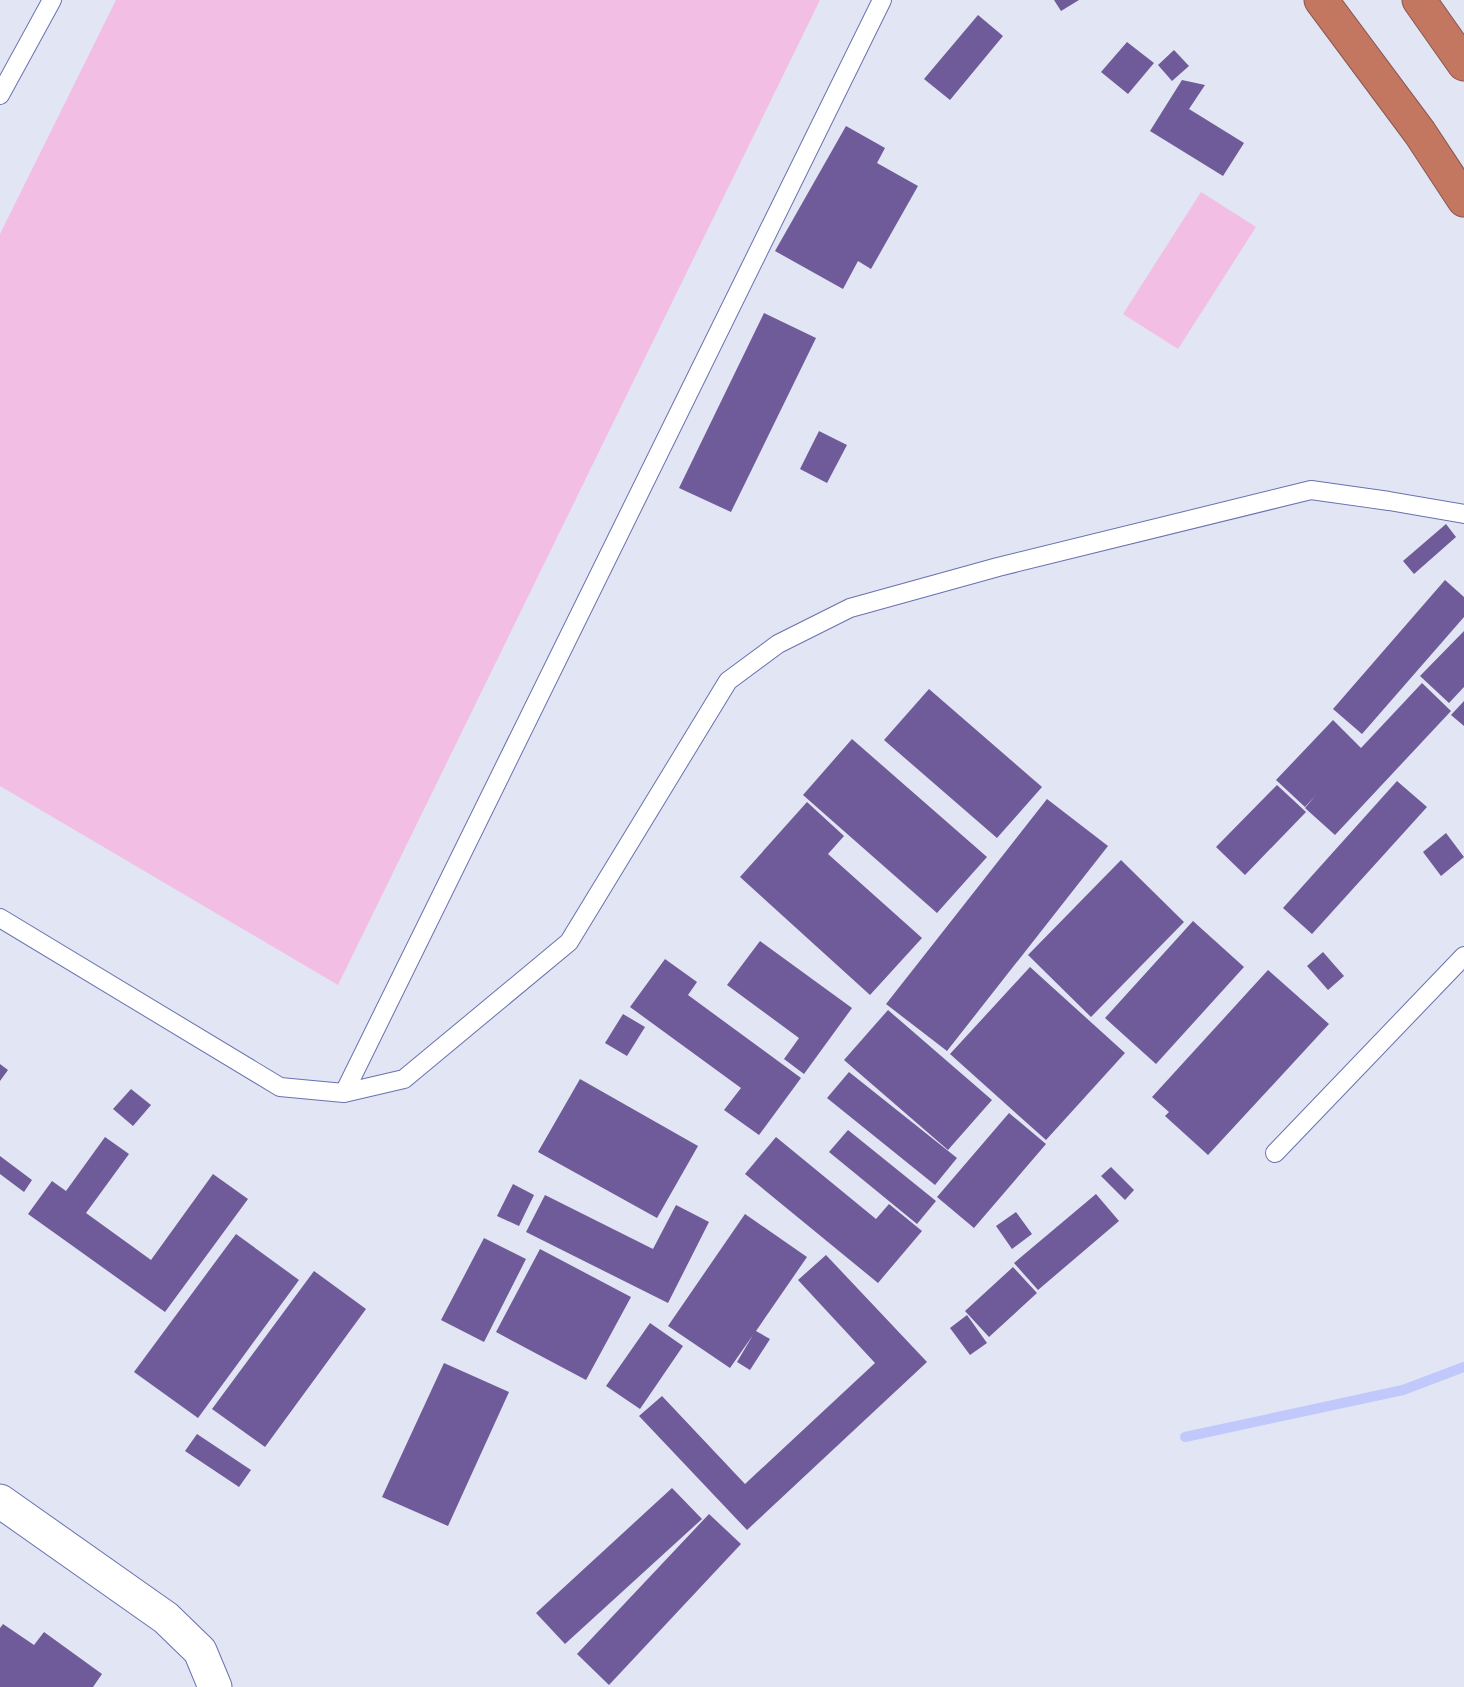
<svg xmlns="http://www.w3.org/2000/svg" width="1464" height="1687" viewBox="0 0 1464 1687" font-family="'Libre Baskerville',serif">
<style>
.green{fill:#f2bee3}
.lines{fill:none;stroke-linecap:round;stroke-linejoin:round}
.stream{stroke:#c0c8fc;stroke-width:10}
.building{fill:#6f5b99}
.lane-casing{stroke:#6971b0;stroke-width:20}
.street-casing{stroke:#6971b0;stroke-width:35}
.highway-casing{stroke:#895852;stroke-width:35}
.lane{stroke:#fff;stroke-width:18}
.street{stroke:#fff;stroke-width:33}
.highway{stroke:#c47760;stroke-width:33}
</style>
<rect width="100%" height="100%" fill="#e2e5f3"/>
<!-- green -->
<path class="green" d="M116,0H820L338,985L0,786V234Z
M1201,192L1256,227L1178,349L1123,314Z"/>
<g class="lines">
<!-- stream -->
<path class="stream" d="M1185,1437L1403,1390L1464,1367"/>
</g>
<!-- building -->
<path class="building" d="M1054,0H1079L1061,11Z
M978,15L1003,36L950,100L924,79Z
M1127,42L1154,63L1128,94L1101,72Z
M1174,50L1189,66L1172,81L1158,65Z
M1182,80L1205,85L1189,109L1244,143L1223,176L1150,131Z
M846,126L885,148L877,163L918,186L871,269L858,261L843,289L775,251Z
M764,313L816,338L731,512L679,488Z
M819,431L847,445L827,483L800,469Z
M1446,524L1456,537L1414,574L1403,561Z
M1445,580L1464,597V617L1362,734L1333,709Z
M1464,631V687L1449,703L1420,676Z
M1422,683L1451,711L1335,835L1305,808L1316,795L1305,807L1276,780L1333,720L1361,748Z
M929,689L1042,787L997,838L884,740Z
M1464,701V726L1451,715Z
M852,739L987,857L937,913L803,795Z
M1397,781L1427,807L1312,934L1283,908Z
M1277,785L1306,812L1245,875L1216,847Z
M1047,799L1108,846L947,1051L886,1004Z
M807,802L844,836L828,854L922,938L870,995L740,877Z
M1446,833L1464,857L1441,876L1423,852Z
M1121,860L1184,922L1091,1017L1028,955Z
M1193,921L1244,967L1156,1064L1105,1018Z
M760,941L852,1008L804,1074L784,1059L799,1038L727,985Z
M1323,952L1344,976L1328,990L1307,966Z
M665,959L697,982L688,995L801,1078L759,1135L724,1110L741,1088L630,1007Z
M1030,967L1125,1053L1046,1140L950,1054Z
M1268,970L1329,1024L1208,1155L1165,1116L1169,1112L1152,1097Z
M888,1010L992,1100L948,1150L844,1060Z
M623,1014L645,1027L627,1056L605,1043Z
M0,1064L8,1070L0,1081Z
M849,1072L957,1158L935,1185L827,1098Z
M580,1079L698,1146L657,1218L538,1152Z
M131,1089L151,1105L133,1126L113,1109Z
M1009,1113L1046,1144L974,1228L937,1197Z
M848,1130L936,1201L917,1224L829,1152Z
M105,1137L129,1154L86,1213L151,1260L213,1174L248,1199L165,1312L28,1214L52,1181L66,1191Z
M776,1137L876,1219L889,1204L922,1231L878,1283L745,1174Z
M0,1156L32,1180L24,1192L0,1174Z
M1111,1167L1134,1190L1125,1200L1101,1176Z
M513,1184L534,1195L519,1226L497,1216Z
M1096,1194L1119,1221L1038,1290L1014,1263Z
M545,1195L653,1249L676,1205L709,1222L668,1303L526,1232Z
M1016,1212L1032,1234L1012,1249L996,1226Z
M745,1214L807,1257L756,1331L770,1339L750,1370L737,1362L753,1335L730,1368L668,1326Z
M236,1234L299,1280L198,1418L134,1372Z
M484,1238L526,1259L484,1342L441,1320Z
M540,1249L631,1297L586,1380L496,1332Z
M826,1255L927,1362L747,1530L639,1416L662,1396L745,1484L875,1363L798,1280Z
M1013,1267L1037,1293L989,1337L965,1311Z
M314,1271L366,1309L265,1447L212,1409Z
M967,1315L987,1343L970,1355L950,1328Z
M650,1323L683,1346L640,1409L606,1386Z
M444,1363L509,1392L448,1526L382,1497Z
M197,1434L251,1470L239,1487L185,1451Z
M672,1488L702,1519L565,1644L536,1613Z
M709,1514L741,1544L609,1685L577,1654Z
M3,1624L34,1645L44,1632L102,1674L93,1687H0V1628Z"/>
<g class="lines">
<defs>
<path id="lane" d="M0,95L52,0
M0,918L280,1087L344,1093L404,1079L569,942L728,681L778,644L850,608L998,567L1311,490L1389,501L1464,514
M344,1093L882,0
M1275,1153L1464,956"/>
<path id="street" d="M0,1501L166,1618L200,1651L215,1687"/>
<path id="highway" d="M1321,0L1420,133L1464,200
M1419,0L1464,64"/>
</defs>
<!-- lane casing -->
<use href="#lane" class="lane-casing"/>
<!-- street casing -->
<use href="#street" class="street-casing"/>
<!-- highway casing -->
<use href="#highway" class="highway-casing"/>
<!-- lane -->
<use href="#lane" class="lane"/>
<!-- street -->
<use href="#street" class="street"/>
<!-- highway -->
<use href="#highway" class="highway"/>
</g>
</svg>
